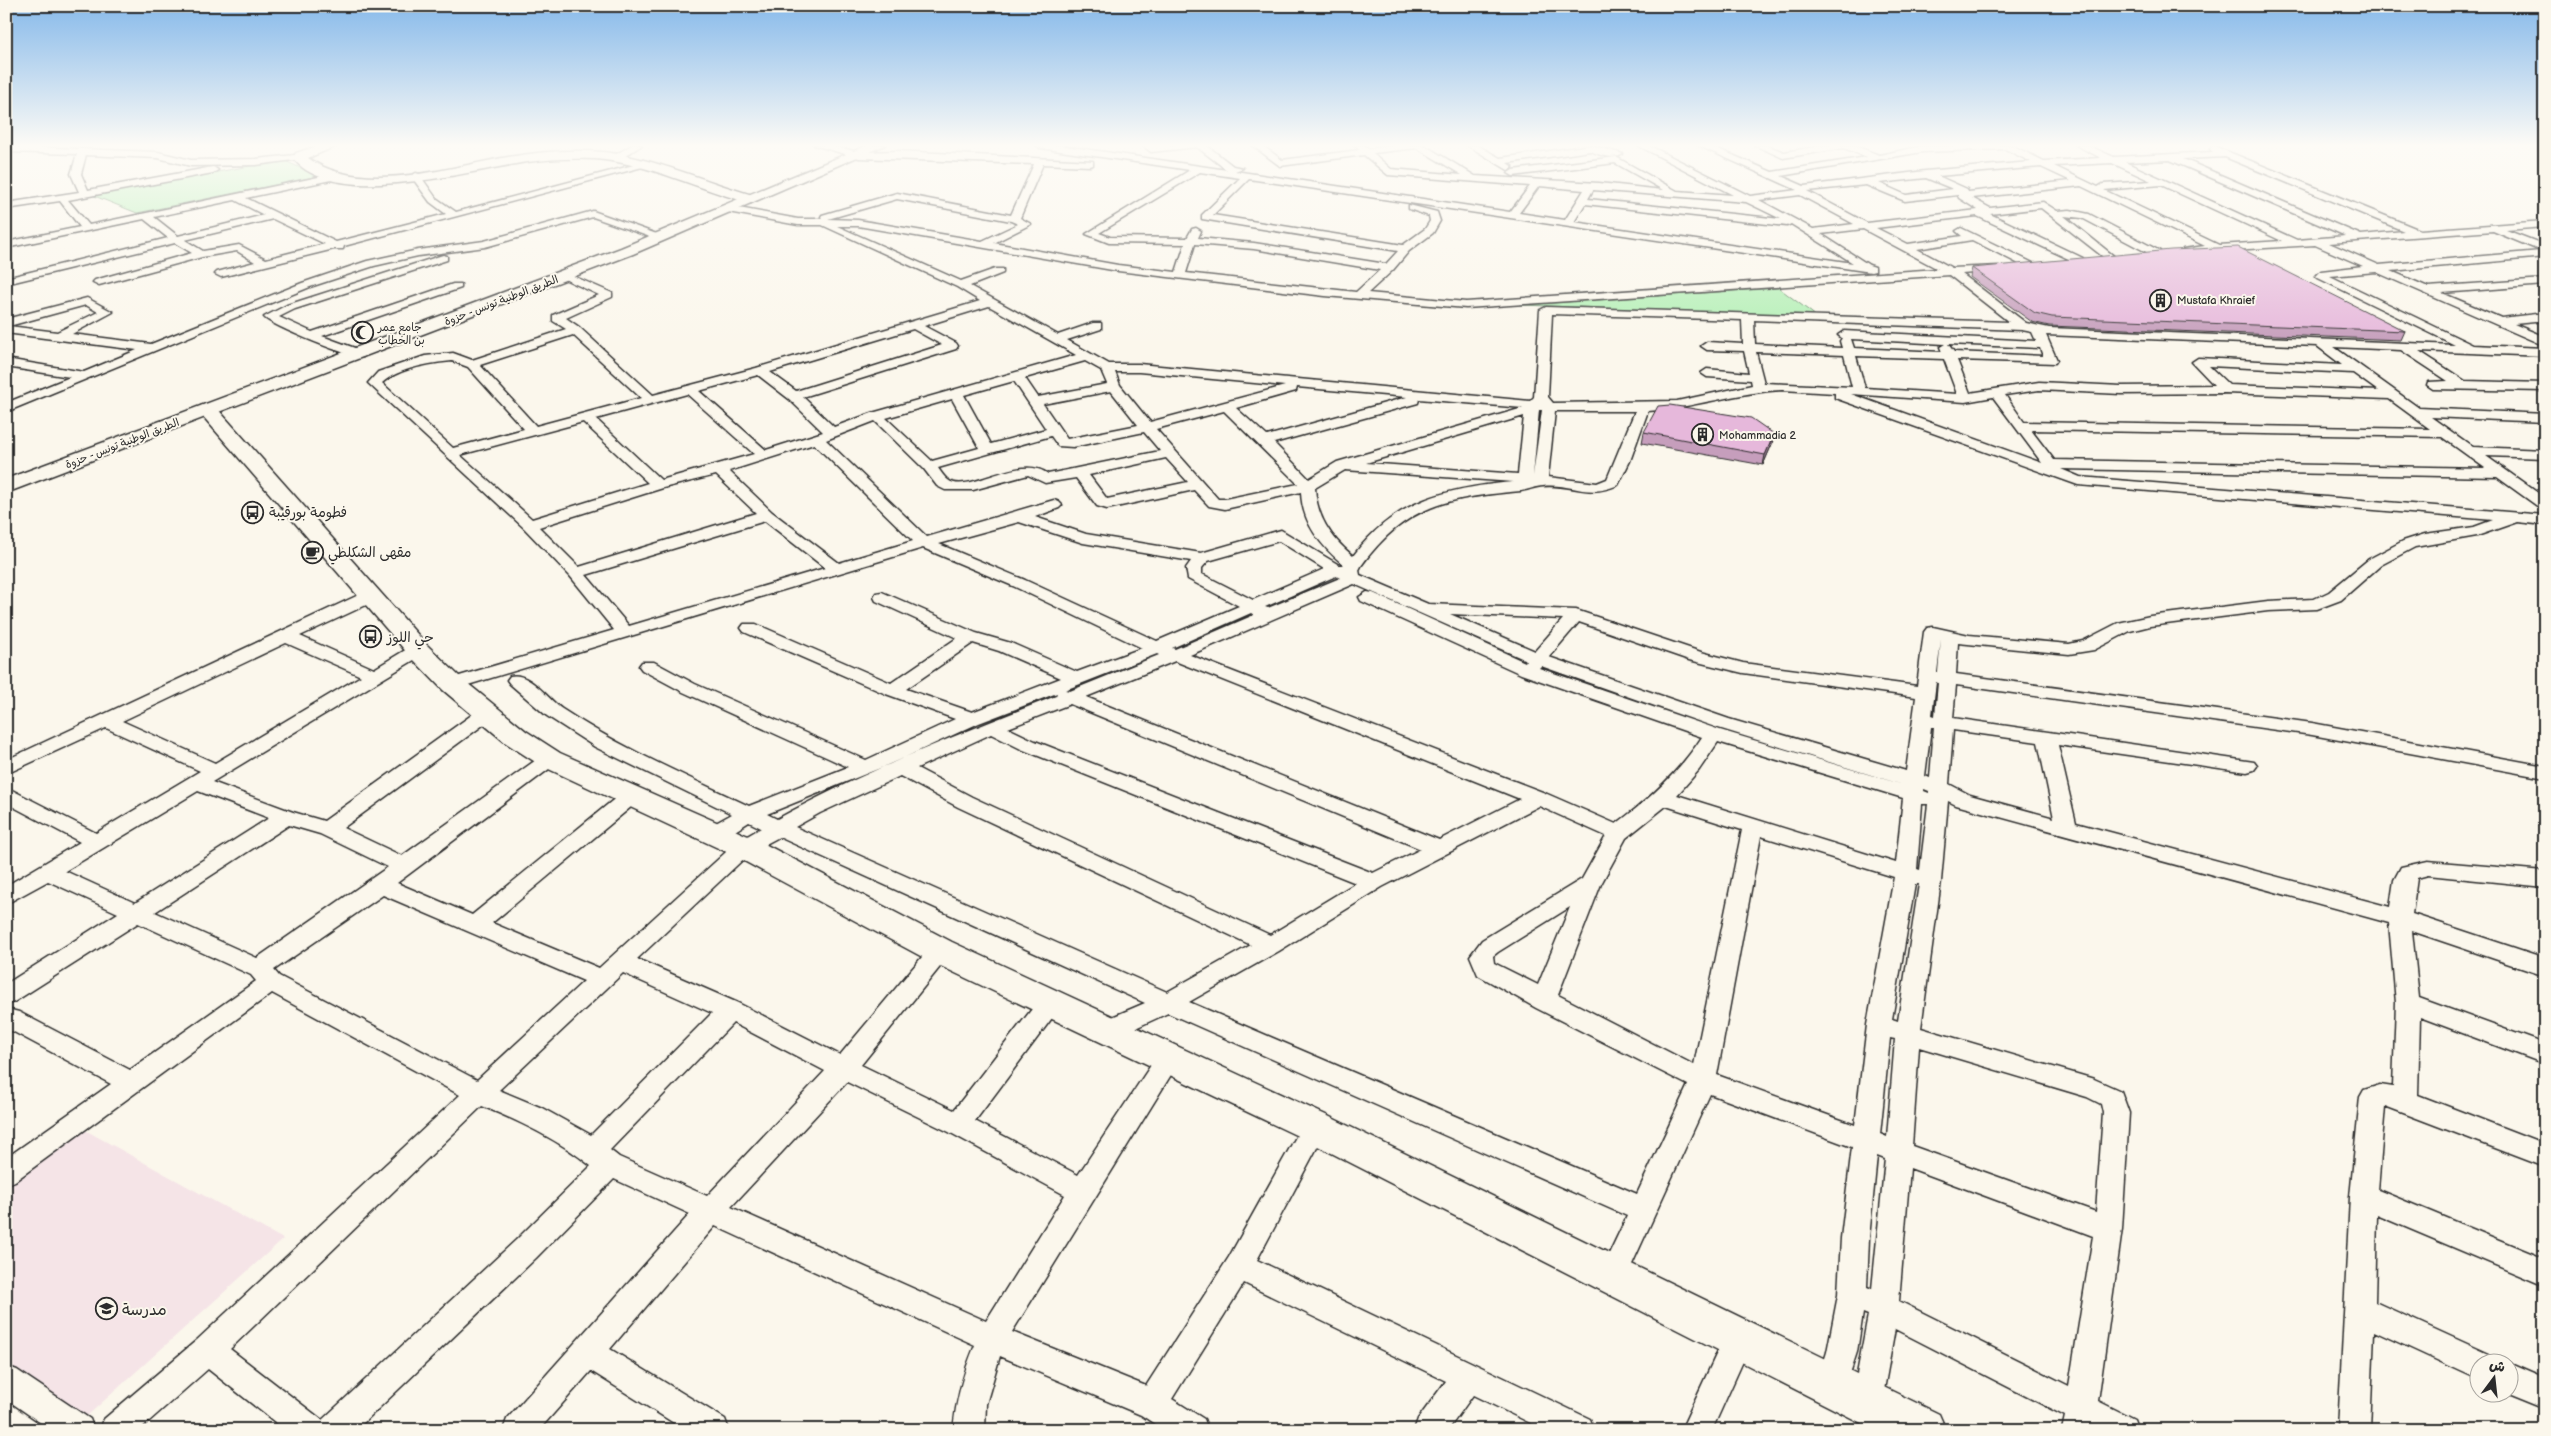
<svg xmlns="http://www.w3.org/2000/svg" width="2551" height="1436" viewBox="0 0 2551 1436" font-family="'Balsamiq Sans','Playpen Sans Arabic',sans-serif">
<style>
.built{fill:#f5e4e7}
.green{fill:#b3efb5;stroke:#6f8d70}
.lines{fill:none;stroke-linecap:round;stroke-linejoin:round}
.street-casing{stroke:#2b2b2b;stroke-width:3}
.secondary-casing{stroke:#2b2b2b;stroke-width:3}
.primary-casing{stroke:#2b2b2b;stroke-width:3}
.street{fill:#fbf7ec;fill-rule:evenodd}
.secondary{fill:#fbf7ec;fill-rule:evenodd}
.primary{fill:#fbf7ec;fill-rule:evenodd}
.wall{fill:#c69ebc;stroke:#2b2b2b}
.shaded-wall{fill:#a18199;stroke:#2b2b2b}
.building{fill:#e6b8db;stroke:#2b2b2b}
.labels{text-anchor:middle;stroke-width:4;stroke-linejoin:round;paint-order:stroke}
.far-street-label{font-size:11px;fill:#2b2b2b;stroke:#fbf7ec}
.far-poi-label{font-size:11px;fill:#2b2b2b;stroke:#fbf7ec;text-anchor:start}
.poi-label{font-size:14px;fill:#2b2b2b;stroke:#fbf7ec;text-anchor:start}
.near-poi-label{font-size:16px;fill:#2b2b2b;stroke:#fbf7ec;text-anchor:start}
</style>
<rect width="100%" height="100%" fill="#fbf7ec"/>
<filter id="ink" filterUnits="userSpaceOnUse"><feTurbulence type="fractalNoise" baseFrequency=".02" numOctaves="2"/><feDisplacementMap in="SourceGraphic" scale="10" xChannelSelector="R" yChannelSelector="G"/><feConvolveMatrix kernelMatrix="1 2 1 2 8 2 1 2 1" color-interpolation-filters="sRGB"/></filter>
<g filter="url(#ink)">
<!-- built -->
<path class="built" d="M74,1124L283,1239L76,1426L6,1379V1170Z"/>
<!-- green -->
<path class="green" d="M283,160L318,176L137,213L92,195Z
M1779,288L1816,316L1521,305Z"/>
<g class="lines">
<defs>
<path id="street" d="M632,145H642L619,160H613V156Z
M814,145H829L859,152L898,151L1093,161V165L1090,166L1043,164L1020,218L1031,224L994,243L1118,265L1176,272L1185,244L1109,243L1086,234L1190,170L1040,148L1036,145H1058L1227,170L1197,147L1151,152L1142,145H1206L1233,166L1243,168L1235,171L1510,212L1530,186L1388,175L1364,155L1280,166L1252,145H1262L1282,160L1359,150L1355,145H1364L1368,149L1397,145H1424L1475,176L1599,183L1663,190L1615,163L1513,176L1508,173L1513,170L1616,157L1677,191L1733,195L1637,145H1648L1750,196L1797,190L1697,145H1709L1772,172L1867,157L1844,148L1783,158L1754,145H1766L1784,152L1828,145H1853L1879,155L1922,146L2011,145L2044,161L2101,158L2076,145H2087L2114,157L2213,152L2210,149L2214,146L2420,230L2545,221V227L2506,230L2545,245V257L2391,271L2428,287L2545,279V285L2442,293L2501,318L2545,313V321L2514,324L2545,337V346L2376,272L2330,276L2473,345L2545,348V356L2419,351L2465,381L2545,383V391L2433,389L2427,385L2428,382L2448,381L2401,350L2334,347L2419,408L2545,414V422L2431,417L2473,447L2545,450V458L2486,456L2545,498V509L2540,508L2497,477L2061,469L2080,477L2545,515V525L2517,522L2477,536L2415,547L2381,565L2341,600L2317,609L2268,611L2150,626L2130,631L2094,650L2069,654L1958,643L1956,674L2312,723L2545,766V778L2312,735L1956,685L1953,718L2254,762L2257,766L2254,770L2247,772L2058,745L2076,823L2390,907L2394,880L2401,867L2428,861L2545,871V887L2428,875L2417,878L2412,914L2545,958V976L2412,931L2419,998L2545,1044V1064L2420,1017L2418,1095L2545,1144V1167L2385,1106L2378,1190L2545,1259V1286L2377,1215L2375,1302L2489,1354L2493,1364H2478V1379L2374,1331L2370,1430H2338L2350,1197L2360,1097L2364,1090L2380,1085L2393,1087L2396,1003L2389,923L1956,805L1948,801L1941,881L1921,1028L2094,1079L2121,1091L2129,1113L2122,1229L2098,1401L2134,1419L2138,1430H2062L2065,1416L1895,1329L1882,1401L1878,1412L1867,1416L1856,1412L1852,1401L1868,1315L1863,1313L1857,1352L1843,1395L1832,1399L1821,1395L1817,1384L1827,1352L1838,1295L1841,1238L1852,1147L1710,1094L1623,1284L1613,1288L1603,1284L1599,1275L1627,1216L1168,1013L1116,1037L1107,1040L1098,1037L1095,1030L1098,1023L1145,1003L779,837L751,852L637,959L738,1003L840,1055L932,945L940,942L948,945L951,951L948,957L861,1065L954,1110L1042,996L1050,994L1058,996L1062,1003L1058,1010L975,1121L1078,1175L1161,1050L1170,1047L1179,1050L1182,1057L1012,1332L1146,1386L1229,1257L1306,1119L1315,1116L1324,1119L1328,1127L1257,1260L1590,1419L1594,1430H1545L1473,1395L1448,1430H1414L1418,1419L1446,1381L1244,1283L1172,1399L1204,1419L1208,1430H1164L1141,1415L1000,1356L986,1404L985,1430H953C956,1400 963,1373 975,1345L715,1226L610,1349L725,1419L729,1430H685L591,1371L539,1430H503L507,1419L690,1214L614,1179L536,1258L356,1430H285L208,1369L139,1430H100L104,1419L197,1340L460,1095L272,993L15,1181L6,1185V1158L111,1084L12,1031L6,1032V1011L11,1010L19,1012L130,1070L256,981L251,975L138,923L14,1002L6,1005V984L118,913L48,881L6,904V886L80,842L6,803V787L96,833L200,771L106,728L6,774V760L365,592H377L379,596L377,600L300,636L374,669L412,646H424L427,650L424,654L212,782L293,812L324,821L480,709H494L496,713L494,717L343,828L402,856L543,755L550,753L557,755L560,759L557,763L397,883L472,915L623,792L630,790L637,792L640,797L637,802L492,923L599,968L737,842L761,828L749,822C736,830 720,843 705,839L702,834L705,829L732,814L595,747L547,716L510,684L507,680L510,676C529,671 548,699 562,709C621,748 686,776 749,806L848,767L683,692L642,670L639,666L642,662H654L695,684L866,760L955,719L886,694L744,632L741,628L744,624H756L891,683L957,638L876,601L874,597L876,593L882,592L976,633L1011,643L1077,672L1142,648L1013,586L923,548L458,688H446L443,684L446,680L614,630L570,576L524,528L368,383L378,372L425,356L453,353L472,360L566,329L553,321V315L599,295L560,277L558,275L564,272L612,293V297L566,318L579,327L653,395L756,368L980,301L957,287L822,225H798L728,212L723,209L728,206L798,219H823L821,217L822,215L897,193L1011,215L1034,164L859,158ZM1417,148L1462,175L1391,169L1373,153ZM2005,149L2031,162L1925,171L1804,186L1781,176L1922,152ZM2225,157L2404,231L2361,235L2183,159ZM2170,160L2346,236L2297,240L2125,162ZM2112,163L2151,181L2103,184L2098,187L2054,166ZM2041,167L2071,181L1968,192L1967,189L1938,176ZM1200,172L1240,178L1202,215V219L1398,251L1386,264L1254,243L1198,238L1201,231L1196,228L1192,229L1187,238L1110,237L1099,233ZM1926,178L1953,189L1906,195L1879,183ZM1249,179L1871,272L1875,271V267L1869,265L1821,234L1863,229L1938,269L1466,302L1368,293L1393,270L1409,251L1433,233L1440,221L1437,212L1409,205V209L1429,216L1430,221L1425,229L1403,245L1213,215ZM1866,185L1905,201L1958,195L1959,198L1978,210L1867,223L1807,191ZM2161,185L2282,241L2219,245L2104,190ZM1539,186L1584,190L1565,220L1519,213ZM2081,186L2205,246L2183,249V253L2315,245L2363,266L2321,271L2316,276L2318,278L2455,345L2049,328L2026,323L1962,274L1995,271L2000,268L1999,266L1952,268L1917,249L1972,240L2025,267H2033V263L1961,228L1956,231L1962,236L1908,244L1876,228L1977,216L2075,262H2083V258L1990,214L2041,208L2106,259H2114L2115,257L2064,216L2082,218L2152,255H2160V251L2089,214L2070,210L2057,211L2043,202L1990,208L1972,198ZM1593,190L1746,202L1781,219L1588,199ZM1800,195L1854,224L1813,229L1759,200ZM897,199L1011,221L1018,224L982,241L858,220L828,219ZM1585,204L1787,226L1791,224L1853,263L1574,222ZM837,226H858L1118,271L1325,296L1466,308L1949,275L2009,322L1546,307L1540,310L1534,397L1530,401L1139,364H1109L1067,340L1101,329V323H1093L1058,335L970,286L1003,273V269H995L961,281ZM2493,231L2541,251L2379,265L2329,243ZM1195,244L1254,249L1380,270L1356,292L1186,273ZM989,306L1076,355L872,413L834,427L803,397L956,349L958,346L956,343L924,326ZM1552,314L1742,320L1743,344L1707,342L1701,346L1707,350L1744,351L1749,373L1707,369L1701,373L1707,377L1751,380L1752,385L1677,401L1553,403L1548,397ZM1754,320L2022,330L2032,332L2036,341L1844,331L1838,335L1842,338L1840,341L1842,348L1755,344ZM913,329L942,345L796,391L770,372ZM573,335L641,398L536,426L480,365ZM2046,335L2317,346L2342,365L2198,358L2192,362L2214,385L2121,386L2039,382L1970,393L1957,360L2055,363L2057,360ZM1851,339L1945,344L1940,347L1942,352L1854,348ZM1948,344L2040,348L2043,356L1954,352ZM1756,352L1844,355L1852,387L1764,383ZM1856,356L1944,359L1957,394L1865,388ZM452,361L468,367L524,429L453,448L382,383C399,368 430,363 452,361ZM1085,361L1101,370L1107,384L1038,397L1025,378ZM2209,366L2353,373L2378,391L2229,385ZM1115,372H1139L1285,386L1150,422L1120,385ZM758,375L789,399L823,432L766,450L699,391ZM1014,381L1046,429L991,444L964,395ZM1297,387L1407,397L1267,436L1236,408L1296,391ZM1782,390L1835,393V398L2078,485L2493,520L2474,527L2425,534L2403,541L2369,559L2329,592L2314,599L2268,601L2150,616L2118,623L2083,641L2069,644L1969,635L1933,627L1927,628L1924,632L1917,686L1743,663L1701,652L1576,610L1428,604L1360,575L1359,570L1361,566C1407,503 1449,498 1521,491C1528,490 1536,486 1543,486C1573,483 1586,499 1618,485L1630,461L1648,411C1694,408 1737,392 1782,390ZM2039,390L2121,394L2225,393L2389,399L2430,429L2024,422L2005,395ZM1111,391L1138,425L1067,439L1043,404ZM687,394L754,454L661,480L596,419ZM1851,394L1965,402L1993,397L2042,463ZM952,399L979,448L932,461L886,418ZM1419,399L1523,408L1337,462L1309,479L1274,443L1418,403ZM1539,410H1542L1533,476ZM1224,411L1298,484L1225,499H1218L1156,429ZM1555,411H1635L1607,479L1597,483L1548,477ZM1524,416L1518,474L1366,463ZM875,421L924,469L937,486L945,490H973L1028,475L1045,483L1076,478L1097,506L1107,509L1194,490L1209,506L1225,509L1301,492C1302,523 1321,546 1344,565H1339L1281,530L1201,553L1086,534L1035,517L1059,508L1062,505L1059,502L1054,500L927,537L826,440ZM583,422L648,483L532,519L460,455ZM2031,430L2442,437L2485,468L2054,460ZM1144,432L1160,451L1048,474C1020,452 968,496 948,480C944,477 941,472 938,468L1051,436L1058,446L1073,447ZM814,444L913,541L839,563L772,512L729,471ZM1166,458L1188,482L1107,499L1089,475ZM1345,470L1513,482C1447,488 1395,500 1353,556C1330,537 1317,517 1315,488ZM716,475L756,513L579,567L539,527L663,488ZM765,521L825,568L629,626L586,575ZM1019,522L1083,543L1191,561L1186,568L1188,579L1239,606L1157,641L1025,580L939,544ZM1279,541L1324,569L1253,600L1202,574V568L1208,561ZM1336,576L1340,578L1268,608L1265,607ZM1354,584L1526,660L1525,662L1373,593L1367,592L1359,597L1361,601L1521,674L1702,737C1679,772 1650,799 1616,824L1545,793L1190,655ZM1251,613L1254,615L1175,649L1172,648ZM1450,614L1563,619L1535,651ZM1579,622L1689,660L1743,673L1916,697L1906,771L1729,719L1549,657ZM1941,639L1938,672H1937ZM286,643L361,676L215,763L122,721ZM973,643L999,651L1061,678L972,712L906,689ZM1157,654L1159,655L1070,691L1065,690ZM1175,661L1520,799L1439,840L1086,697ZM1541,666L1715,727L1904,785L1720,730L1539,668ZM1936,682L1938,683L1935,716L1932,715ZM1057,693L1056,696C962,733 866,770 777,819L767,814L890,764L979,723ZM1070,704L1421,849L1373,873L1035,741L1008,728ZM1931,727H1934L1930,778L1925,776ZM1953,730L2038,742L2054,818L1970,795L1949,784ZM991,734L1021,749L1356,883L1270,935L972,797L917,768ZM1718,742L1903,798L1896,863L1677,795L1699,770ZM900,776L958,807L1251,945L1167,992L795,827L820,813ZM1924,789L1929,791V793L1924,791ZM198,791L269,818L135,903L65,871ZM1922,804H1928L1920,870L1917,869ZM1539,806L1606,836L1582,879L1482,940L1470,956L1478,975L1536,1008L1688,1085L1637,1194L1189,1002L1279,951L1382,887ZM1666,806L1742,830L1694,1065L1558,995L1601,884L1626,838ZM289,825L320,834L388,867L257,958L155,912ZM1761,836L1894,877L1867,1025L1855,1125L1717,1075ZM1915,884H1919L1898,1021L1892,1019ZM383,895L584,981L477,1080L279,976L274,970ZM1570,907L1538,985L1494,963L1493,956L1498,952ZM623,973L712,1013L591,1135L542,1108L499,1090ZM733,1023L825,1071L707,1196L619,1157L610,1150ZM1890,1038L1895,1039L1887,1137L1880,1134ZM1919,1047L2087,1097L2101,1104L2103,1113L2096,1212L1912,1146ZM847,1082L949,1132L1065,1195L986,1321L731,1207ZM482,1106C521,1122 559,1140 591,1166L516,1240L322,1420L230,1349ZM1877,1156L1885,1159L1872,1289L1867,1287L1869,1238ZM1910,1168L2093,1236L2069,1386L1899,1301Z
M1467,145H1477L1500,158L1591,145L1623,154C1615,160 1599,155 1590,151L1507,163L1513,167L1508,170Z
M6,146L158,152L191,160L256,159L304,154V158L301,159L256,165L191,166L158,158L86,155L81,174L88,190L213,167L218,170L213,173L68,200L89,225L333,174L336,175V179L246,198L336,242L446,214L430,202L411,176L416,173L419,174L436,198L456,212L645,162L650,165L344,246L343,249H334L221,277L215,274L217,272L255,262L237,251L202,257L99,285L93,282L95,280L192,253L175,243L6,284V278L168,238L144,219L6,248V242L80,227L60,201L6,209V203L79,192L71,174L77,154L6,152ZM235,200L264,215L178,236L154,217ZM273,219L325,244L266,259L239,245L203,251L185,240Z
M593,211L665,237L656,239L593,217L485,247L418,256L374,266L310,287L6,412V403L70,377L6,367V359L84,372L137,350L6,333V319L87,298L113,312L72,334L151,344L302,283L367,261L418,250L484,241ZM86,305L98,312L57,332L9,326Z
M443,255L447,256V260L295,309L279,317L312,332L453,284H461V288L322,336L363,351L365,354L363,357C353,359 272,326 264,317L287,305Z
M1739,1323L1749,1327L1754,1337L1712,1430H1681L1729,1327Z
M2508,1363L2545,1379V1409L2508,1394Z
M6,1366L17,1370L90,1419L94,1430H51L6,1399Z"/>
<path id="secondary" d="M320,145H339L308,158C361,196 449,167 508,157C544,151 582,148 618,154C665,163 710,183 756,196L758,199L751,203C699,190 649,163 595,159C572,158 549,159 527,162C473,170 332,210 293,158L296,153Z
M208,404L215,406L427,645L461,678L526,731L560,753L755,839L952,942L1328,1116L1939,1414L1946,1430H1875L1302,1138L928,960L733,855L540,765L506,743L443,690L409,655L201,414L198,410L201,406Z"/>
<path id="primary" d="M868,145H885L633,254L6,493V479L621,248Z"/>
</defs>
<!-- street casing -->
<use href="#street" class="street-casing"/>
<!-- secondary casing -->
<use href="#secondary" class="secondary-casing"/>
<!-- primary casing -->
<use href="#primary" class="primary-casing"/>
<!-- street -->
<use href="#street" class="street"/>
<!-- secondary -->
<use href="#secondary" class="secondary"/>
<!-- primary -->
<use href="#primary" class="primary"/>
</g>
<!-- wall -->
<path class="wall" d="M1972,268L2405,331L2401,340L2049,326L2032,322L1970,277Z
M1644,432L1774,434L1772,444L1763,465L1642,443Z"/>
<!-- shaded-wall -->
<path class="shaded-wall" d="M1774,434L1772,444L1763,465L1765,455Z"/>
<!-- building -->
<path class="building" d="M2238,247L2405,331L2052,317L2035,313L1972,268L2171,250Z
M1670,405L1751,418L1774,434L1765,455L1644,432L1658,406Z"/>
</g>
<!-- sky -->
<linearGradient id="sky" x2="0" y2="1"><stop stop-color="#86b9ea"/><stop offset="0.42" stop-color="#fdfbf6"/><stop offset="1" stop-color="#fdfbf6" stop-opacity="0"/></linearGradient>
<rect width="2551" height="346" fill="url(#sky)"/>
<!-- icons -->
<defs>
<symbol id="building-ring" viewBox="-11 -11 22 22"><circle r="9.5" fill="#fbf7ec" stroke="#2b2b2b" stroke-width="1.5"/><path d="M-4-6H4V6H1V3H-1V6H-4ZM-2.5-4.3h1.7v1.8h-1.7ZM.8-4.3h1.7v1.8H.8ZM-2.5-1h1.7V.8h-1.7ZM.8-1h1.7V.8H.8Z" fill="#2b2b2b"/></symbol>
<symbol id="mosque-ring" viewBox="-11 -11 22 22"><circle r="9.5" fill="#fbf7ec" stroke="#2b2b2b" stroke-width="1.5"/><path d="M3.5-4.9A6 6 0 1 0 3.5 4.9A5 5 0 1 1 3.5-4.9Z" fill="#2b2b2b"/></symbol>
<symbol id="bus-ring" viewBox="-11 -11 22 22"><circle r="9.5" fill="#fbf7ec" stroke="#2b2b2b" stroke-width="1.5"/><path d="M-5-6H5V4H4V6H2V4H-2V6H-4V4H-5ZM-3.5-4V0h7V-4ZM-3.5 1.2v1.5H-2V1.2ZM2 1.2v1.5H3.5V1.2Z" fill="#2b2b2b"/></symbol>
<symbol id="cafe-ring" viewBox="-11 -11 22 22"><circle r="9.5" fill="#fbf7ec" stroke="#2b2b2b" stroke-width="1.5"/><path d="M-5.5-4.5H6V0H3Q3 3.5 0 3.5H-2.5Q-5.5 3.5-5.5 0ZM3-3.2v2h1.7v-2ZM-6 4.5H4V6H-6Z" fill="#2b2b2b"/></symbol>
<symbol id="school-ring" viewBox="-11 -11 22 22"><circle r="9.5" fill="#fbf7ec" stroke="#2b2b2b" stroke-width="1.5"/><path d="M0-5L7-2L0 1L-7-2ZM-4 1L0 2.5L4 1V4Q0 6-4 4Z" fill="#2b2b2b"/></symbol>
</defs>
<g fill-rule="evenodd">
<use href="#building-ring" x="2148" y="288" width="25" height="25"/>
<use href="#mosque-ring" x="350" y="320" width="25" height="25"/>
<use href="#building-ring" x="1690" y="422" width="25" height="25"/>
<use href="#bus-ring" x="240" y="500" width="25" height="25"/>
<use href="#cafe-ring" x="300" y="540" width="25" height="25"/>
<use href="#bus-ring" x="358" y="624" width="25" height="25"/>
<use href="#school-ring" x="94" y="1296" width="25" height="25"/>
</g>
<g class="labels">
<!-- far-street labels -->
<g class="far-street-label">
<text transform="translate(501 300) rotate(-21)" y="4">الطريق الوطنية تونس - حزوة</text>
<text transform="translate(122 443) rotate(-21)" y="4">الطريق الوطنية تونس - حزوة</text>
</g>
<!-- far-poi labels -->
<g class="far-poi-label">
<text x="2177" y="304">Mustafa Khraief</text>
<text x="378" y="331">جامع عمر<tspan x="378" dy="13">بن الخطاب</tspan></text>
<text x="1719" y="439">Mohammadia 2</text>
</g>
<!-- poi labels -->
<g class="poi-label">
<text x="269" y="517">فطومة بورقيبة</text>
<text x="328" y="557">مقهى الشكلطي</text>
<text x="387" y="642">حي اللوز</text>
</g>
<!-- near-poi labels -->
<g class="near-poi-label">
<text x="122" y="1315">مدرسة</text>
</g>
</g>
<!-- margin -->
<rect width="2551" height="1436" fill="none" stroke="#fbf7ec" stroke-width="25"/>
<rect x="12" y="12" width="2526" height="1411" fill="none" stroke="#2b2b2b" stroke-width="2" filter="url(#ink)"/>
<!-- north arrow -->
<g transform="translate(2494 1378) rotate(15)"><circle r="24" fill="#fbf7ec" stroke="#a8a59f"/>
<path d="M0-4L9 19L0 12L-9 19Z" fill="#2b2b2b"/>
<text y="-8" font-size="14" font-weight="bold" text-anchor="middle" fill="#2b2b2b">ش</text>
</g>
</svg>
